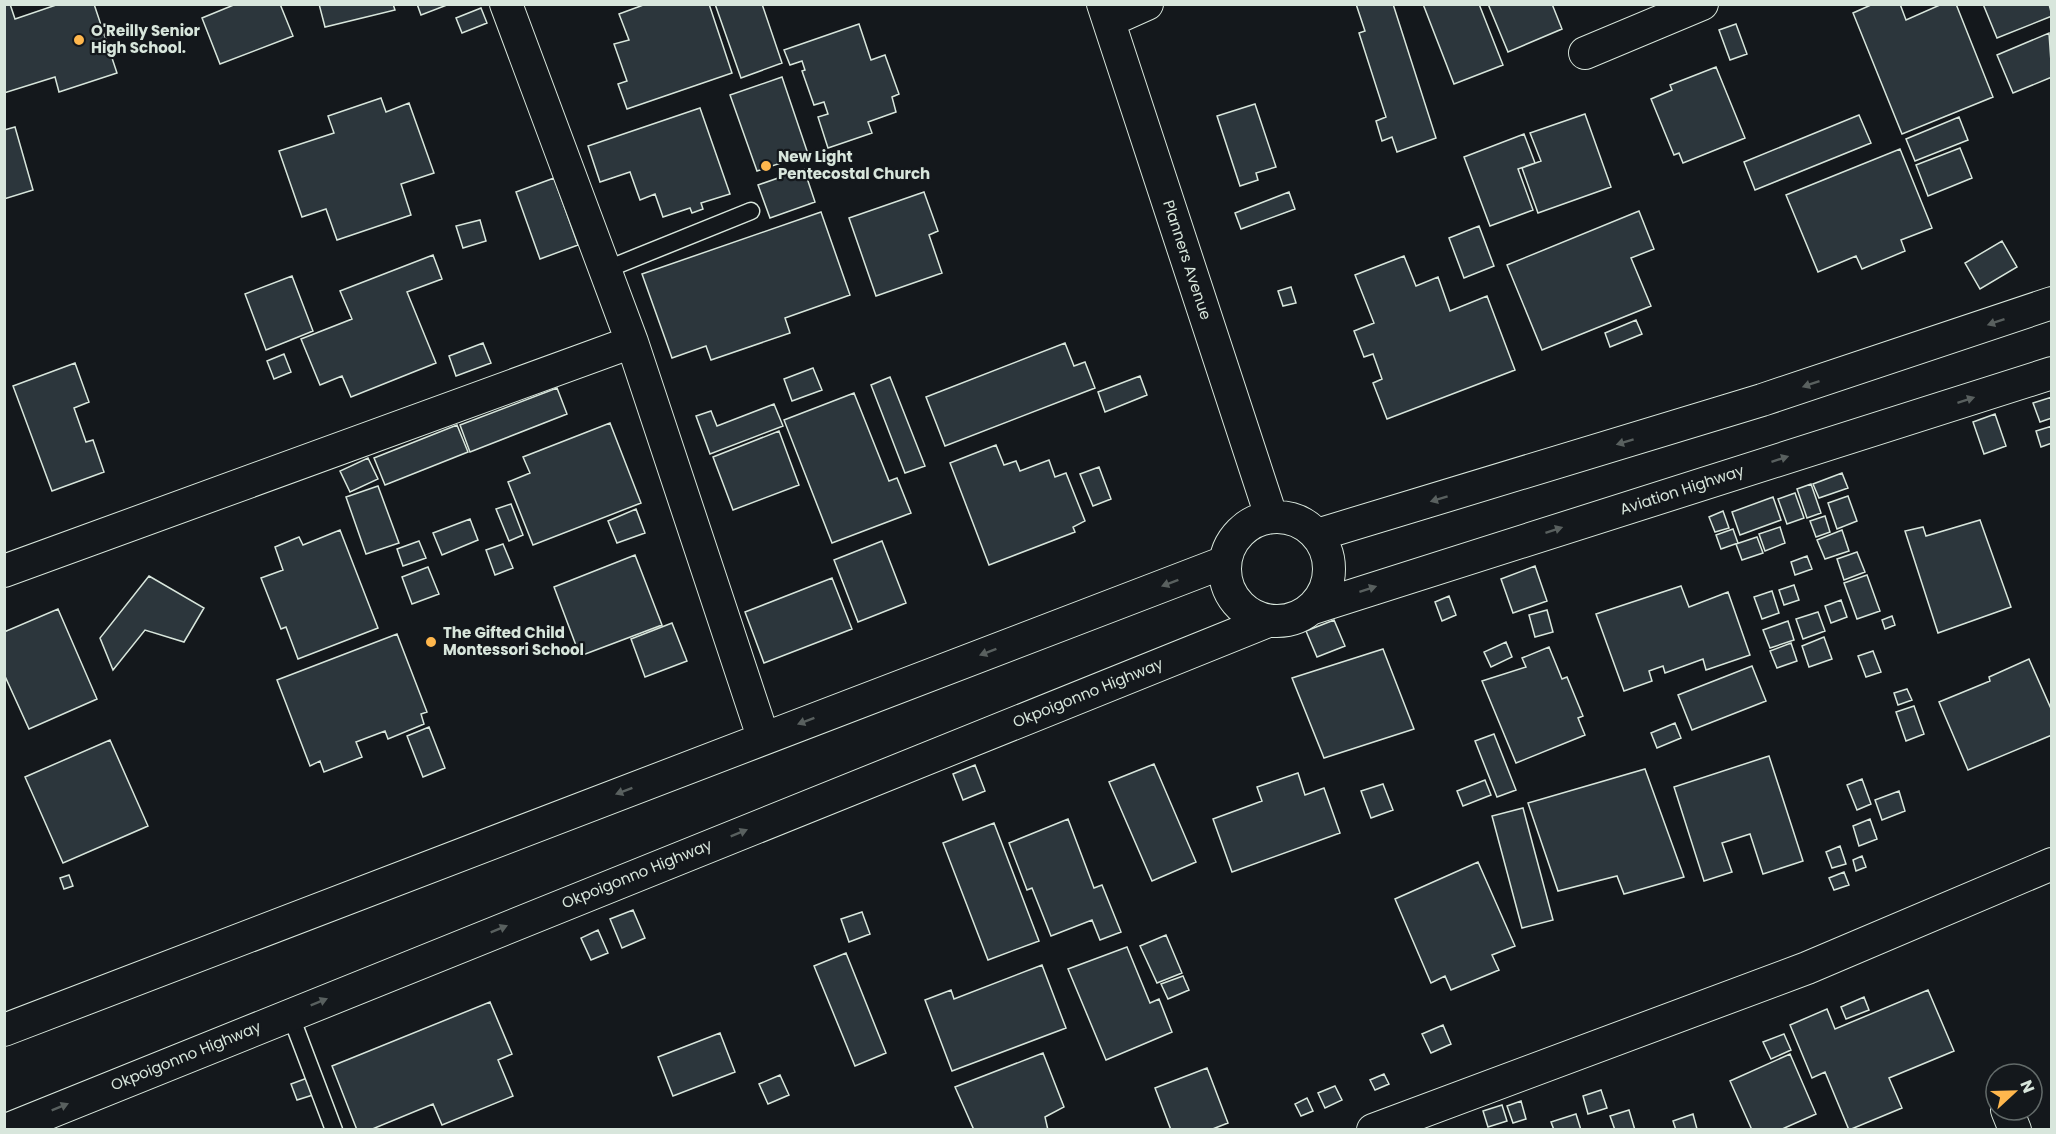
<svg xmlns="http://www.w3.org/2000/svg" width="2056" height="1134" viewBox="0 0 2056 1134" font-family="Poppins,sans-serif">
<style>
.building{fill:#2c363c;stroke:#d8e6dc;stroke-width:1.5}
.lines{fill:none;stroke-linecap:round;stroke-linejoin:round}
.lane-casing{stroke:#d8e6dc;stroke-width:19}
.street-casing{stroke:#d8e6dc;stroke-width:34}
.lane{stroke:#14181c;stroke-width:16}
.street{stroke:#14181c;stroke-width:32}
.oneway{fill:#59605f}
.poi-dot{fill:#ffb74d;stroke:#14181c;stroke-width:2}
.labels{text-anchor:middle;stroke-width:4.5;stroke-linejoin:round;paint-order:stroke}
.poi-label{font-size:15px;font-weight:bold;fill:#d8e6dc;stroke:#14181c;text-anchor:start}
.street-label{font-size:15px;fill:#d8e6dc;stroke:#14181c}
</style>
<rect width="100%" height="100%" fill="#14181c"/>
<!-- building -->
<path class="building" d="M4,4H10L15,19L59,4H94L117,73L59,92L55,77L4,93Z
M236,4H280L293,36L220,64L202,18Z
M319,4H393L395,10L325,27Z
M417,4H447V5L421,15Z
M646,4H709L732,73L627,109L618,84L627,81L614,44L629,40L619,14Z
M715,4H762L782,63L741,78Z
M1356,4H1393L1436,138L1397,152L1392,137L1382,141L1376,121L1386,117L1359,33L1365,31Z
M1423,4H1479L1503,65L1454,84Z
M1488,4H1552L1562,29L1508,52Z
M1873,4H1900L1906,20L1942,4H1956L1993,97L1902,134L1853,13Z
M1983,4H2049L2052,16L1997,38Z
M481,8L487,23L462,33L456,18Z
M859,24L871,60L885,55L899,94L892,97L896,112L868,122L872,133L828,148L818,117L828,114L824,102L814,105L802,71L805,70L802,61L790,65L784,50Z
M1736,24L1747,54L1730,60L1719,30Z
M2049,33L2052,77L2013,93L1997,55Z
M1716,67L1745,138L1683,163L1679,153L1674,155L1651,99L1672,90L1670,85Z
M782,77L808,154L757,171L730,95Z
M381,98L386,112L409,103L434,173L401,184L411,215L337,240L326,209L302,217L279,151L334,133L328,116Z
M1255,104L1276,167L1256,173L1258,180L1240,186L1217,116Z
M700,108L730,194L701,203L703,209L692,213L690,208L663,217L655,194L640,200L630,172L600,182L588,146Z
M1585,114L1611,187L1538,213L1522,168L1541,161L1530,133Z
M1859,115L1871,143L1755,190L1744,162Z
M1959,117L1968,140L1915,161L1906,139Z
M15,127L33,190L4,199V130Z
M1524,134L1535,163L1518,169L1533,210L1490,226L1464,157Z
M1960,148L1972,178L1928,196L1916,165Z
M1900,149L1932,228L1901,240L1905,251L1862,269L1856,256L1818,272L1786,195Z
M804,169L815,202L770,218L758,185Z
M554,178L578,245L540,259L516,192Z
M924,192L938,231L929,235L942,273L876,296L849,218Z
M1289,192L1295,209L1241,229L1235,213Z
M1639,211L1654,249L1631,258L1651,306L1542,350L1507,265Z
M821,212L850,295L785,318L790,333L711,360L706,346L672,358L642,274Z
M480,220L486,241L463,248L456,226Z
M1479,226L1494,266L1464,278L1449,238Z
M2002,241L2017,267L1980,289L1965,263Z
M433,255L442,279L407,292L436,363L351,397L342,376L320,385L301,339L352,319L340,291Z
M1404,256L1416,286L1438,277L1450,311L1487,296L1515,370L1387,419L1373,383L1382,379L1373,354L1364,357L1354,331L1374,323L1355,275Z
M292,276L313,331L266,350L245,294Z
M1291,287L1296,303L1283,306L1278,291Z
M1636,320L1642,334L1610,347L1605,333Z
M483,343L491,363L456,376L449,356Z
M1065,343L1074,366L1085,362L1095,388L945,446L926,397Z
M284,354L291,372L274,379L267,361Z
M75,363L89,402L74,408L86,442L93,440L104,472L52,491L13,386Z
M813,368L822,390L792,401L784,379Z
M1140,376L1147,395L1105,412L1098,392Z
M890,377L925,466L905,473L871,385Z
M557,388L567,414L470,452L460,425Z
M854,393L889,481L897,478L911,513L832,543L784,420Z
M2052,397V418L2040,422L2033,403Z
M774,404L783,426L710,454L696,416L711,411L717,426Z
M1995,414L2006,446L1984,454L1973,422Z
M610,423L641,503L533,545L508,482L530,473L523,457Z
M457,425L468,452L385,485L374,458Z
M2052,426V443L2041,447L2036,431Z
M779,431L799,485L733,510L713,457Z
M996,445L1004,465L1016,461L1020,471L1049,460L1055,477L1066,473L1085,521L1073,527L1075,532L989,565L950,463Z
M368,458L378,479L350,492L340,471Z
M1099,467L1111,499L1093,506L1080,474Z
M1842,473L1848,488L1819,498L1813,484Z
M1811,484L1821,513L1807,518L1797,489Z
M378,486L399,543L366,554L346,497Z
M1795,493L1804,518L1787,524L1778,499Z
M1848,496L1857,521L1837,529L1828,503Z
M1773,497L1781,520L1740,535L1732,512Z
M511,504L523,535L509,541L496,509Z
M636,509L645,533L617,543L608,521Z
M1723,511L1729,528L1715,532L1709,517Z
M1825,516L1830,532L1816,537L1810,521Z
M470,519L478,540L442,555L433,533Z
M1980,520L2011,607L1938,633L1905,531L1923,527L1926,536Z
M1780,527L1785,543L1765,551L1759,534Z
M1733,529L1738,543L1721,549L1716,535Z
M340,530L378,628L298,659L286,627L281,629L261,578L283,570L275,547L299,537L303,545Z
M1842,530L1849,551L1825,559L1817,540Z
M1757,537L1763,553L1742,560L1736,544Z
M419,541L426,558L403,566L397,549Z
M882,541L906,603L858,622L834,560Z
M503,544L513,568L495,575L486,550Z
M1857,552L1865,572L1844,580L1837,559Z
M635,555L662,625L580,656L554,587Z
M1807,556L1812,569L1795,575L1791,562Z
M1535,566L1547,601L1513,613L1501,579Z
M428,567L439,594L412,604L402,577Z
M1867,575L1880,611L1857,619L1844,583Z
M149,576L204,608L184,642L145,630L113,670L100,638Z
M832,578L852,629L764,663L745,612Z
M1794,585L1799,600L1784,605L1779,590Z
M1681,586L1689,607L1728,592L1750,655L1706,670L1703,659L1665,673L1663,666L1649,671L1652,681L1624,691L1596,614Z
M1772,591L1779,613L1762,619L1754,597Z
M1449,596L1456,615L1442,621L1435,602Z
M1841,600L1847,617L1831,623L1825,606Z
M58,609L97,699L29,729L4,674V632Z
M1547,610L1553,632L1535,637L1529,615Z
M1818,612L1825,631L1803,639L1796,619Z
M1892,616L1895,625L1885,629L1882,620Z
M1334,620L1345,646L1317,657L1306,631Z
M1788,621L1794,640L1770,648L1763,630Z
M672,623L687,661L645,677L631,639Z
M397,634L427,712L421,714L424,724L388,739L385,731L356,742L362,757L324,772L320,761L310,766L277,680Z
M1824,637L1832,659L1809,667L1802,646Z
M1506,642L1512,657L1491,667L1484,652Z
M1791,643L1797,661L1777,668L1770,651Z
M1549,647L1562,679L1567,677L1583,716L1578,718L1585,735L1516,763L1482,681L1526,667L1522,658Z
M1383,649L1414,729L1324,758L1292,678Z
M1873,651L1881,672L1866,677L1858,656Z
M2029,659L2052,711V735L1968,770L1939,702L1990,681L1989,677Z
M1752,666L1766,701L1692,730L1678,695Z
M1907,689L1912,700L1898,705L1894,693Z
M1914,706L1924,734L1906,741L1896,712Z
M1675,723L1681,738L1657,748L1651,733Z
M429,727L445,768L423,777L407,736Z
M1494,734L1516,790L1497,797L1475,741Z
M110,740L148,826L63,863L25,777Z
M1769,756L1803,861L1763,874L1750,834L1722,843L1732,872L1704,881L1674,787Z
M1154,764L1196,862L1152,881L1109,782Z
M975,765L985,791L963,800L953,774Z
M1645,769L1684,877L1624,894L1617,876L1558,891L1528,803Z
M1298,773L1305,795L1324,788L1340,833L1232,872L1213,819L1262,801L1257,787Z
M1862,779L1871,804L1857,810L1847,785Z
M1485,780L1491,795L1463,806L1457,791Z
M1383,784L1393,810L1371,818L1361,791Z
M1899,791L1905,811L1882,820L1875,800Z
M1523,808L1553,920L1522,928L1492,816Z
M1068,819L1094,888L1102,885L1121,932L1100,940L1092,920L1051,936L1032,888L1027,890L1009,843Z
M1870,819L1877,839L1859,846L1853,826Z
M994,823L1039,941L988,960L943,843Z
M1840,846L1846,864L1832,868L1826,852Z
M1862,856L1866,867L1856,871L1853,860Z
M1478,862L1515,946L1492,955L1499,970L1451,990L1445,976L1431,983L1395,899Z
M1844,872L1849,885L1834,890L1829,878Z
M69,875L73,886L64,889L60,878Z
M633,910L645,938L622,948L610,919Z
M862,912L870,934L849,942L841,919Z
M598,930L608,953L591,960L581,938Z
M1166,935L1182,973L1157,983L1140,946Z
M1127,947L1150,1003L1159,999L1172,1032L1106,1060L1068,969Z
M846,953L886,1053L855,1066L814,966Z
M1042,965L1066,1028L952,1071L925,1000L951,990L954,999Z
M1183,976L1189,990L1168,999L1161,984Z
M1928,990L1954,1051L1889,1078L1902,1108L1849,1130L1825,1072L1812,1078L1790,1025L1827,1009L1835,1029Z
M1864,997L1869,1010L1846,1019L1841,1007Z
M490,1002L512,1054L498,1060L513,1096L442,1125L433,1104L370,1130H357L332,1066Z
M1443,1025L1451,1044L1431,1053L1422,1034Z
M720,1033L735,1072L673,1096L658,1057Z
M1784,1034L1791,1050L1771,1059L1763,1042Z
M1043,1053L1064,1107L1045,1117L1048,1130H974L955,1087Z
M1790,1054L1816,1114L1780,1130H1752L1730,1081Z
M1207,1068L1228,1123L1210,1130H1171L1155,1088Z
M1384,1074L1389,1084L1375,1090L1370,1080Z
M780,1075L789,1095L768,1104L759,1084Z
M310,1077L316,1094L297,1100L291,1084Z
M1335,1086L1342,1100L1325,1108L1318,1093Z
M1601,1090L1607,1108L1588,1114L1583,1096Z
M1307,1098L1313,1111L1301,1116L1295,1104Z
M1521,1101L1526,1119L1513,1123L1507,1106Z
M1502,1105L1507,1121L1488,1127L1483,1111Z
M1629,1110L1635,1130H1615L1610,1116Z
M1576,1114L1581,1130H1554L1551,1122Z
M1693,1114L1697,1129L1676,1130L1673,1121Z"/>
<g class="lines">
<defs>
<path id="lane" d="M605,270L751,211
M290,1014L334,1130"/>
<path id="street" d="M506,4L632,342L763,737
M1103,4L1271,516
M1109,21L1147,4
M1585,53L1702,4
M1225 569a52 52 0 1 1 104 0a52 52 0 1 1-104 0Z
M1317,535L1762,400L2052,303
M4,571L632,342
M1313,608L2052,373
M4,1030L1225,562
M2007,1110L2015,1130
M6,1130L1268,621
M1373,1130L1807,968L2052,864"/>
</defs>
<!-- lane casing -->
<use href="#lane" class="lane-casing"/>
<!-- street casing -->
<use href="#street" class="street-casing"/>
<!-- lane -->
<use href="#lane" class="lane"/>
<!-- street -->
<use href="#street" class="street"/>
</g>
<!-- one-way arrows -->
<defs><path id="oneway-solid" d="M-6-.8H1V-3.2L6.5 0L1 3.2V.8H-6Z" transform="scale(1.5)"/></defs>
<g class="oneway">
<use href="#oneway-solid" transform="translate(1996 322) rotate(161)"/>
<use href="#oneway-solid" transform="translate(1811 384) rotate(161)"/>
<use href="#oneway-solid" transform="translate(1966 400) rotate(-18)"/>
<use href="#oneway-solid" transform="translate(1625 442) rotate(163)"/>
<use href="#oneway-solid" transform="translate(1780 459) rotate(-18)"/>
<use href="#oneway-solid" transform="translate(1439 499) rotate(163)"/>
<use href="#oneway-solid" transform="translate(1554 530) rotate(-18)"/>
<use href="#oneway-solid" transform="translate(1170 583) rotate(159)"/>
<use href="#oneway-solid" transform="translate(1368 589) rotate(-18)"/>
<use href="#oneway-solid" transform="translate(988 652) rotate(159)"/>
<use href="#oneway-solid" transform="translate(806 721) rotate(159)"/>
<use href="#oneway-solid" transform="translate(624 791) rotate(159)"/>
<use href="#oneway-solid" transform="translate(739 833) rotate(-22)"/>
<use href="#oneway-solid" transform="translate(499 929) rotate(-22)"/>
<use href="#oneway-solid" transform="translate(319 1002) rotate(-22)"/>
<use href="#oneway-solid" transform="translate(60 1107) rotate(-22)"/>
</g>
<!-- markers -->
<g class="poi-dot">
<circle cx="79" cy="40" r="6"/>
<circle cx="766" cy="166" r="6"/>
<circle cx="431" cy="642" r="6"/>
</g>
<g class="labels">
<!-- poi labels -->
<g class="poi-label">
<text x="91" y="36">O'Reilly Senior<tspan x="91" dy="17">High School.</tspan></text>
<text x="778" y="162">New Light<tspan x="778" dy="17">Pentecostal Church</tspan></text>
<text x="443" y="638">The Gifted Child<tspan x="443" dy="17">Montessori School</tspan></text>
</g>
<!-- street labels -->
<g class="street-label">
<text transform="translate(1187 260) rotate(72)" y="5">Planners Avenue</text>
<text transform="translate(1682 490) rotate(-18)" y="5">Aviation Highway</text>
<text transform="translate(1088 693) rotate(-22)" y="5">Okpoigonno Highway</text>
<text transform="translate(637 874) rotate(-22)" y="5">Okpoigonno Highway</text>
<text transform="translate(186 1056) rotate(-22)" y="5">Okpoigonno Highway</text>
</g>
</g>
<!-- border -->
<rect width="2056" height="1134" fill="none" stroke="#d8e6dc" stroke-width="12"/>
<!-- north arrow -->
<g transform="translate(2014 1092) rotate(68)"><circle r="28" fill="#14181c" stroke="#626a69" stroke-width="1.5"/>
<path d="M0-4.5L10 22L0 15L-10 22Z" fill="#ffb74d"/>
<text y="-9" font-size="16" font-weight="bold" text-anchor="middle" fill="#d8e6dc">N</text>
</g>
</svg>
